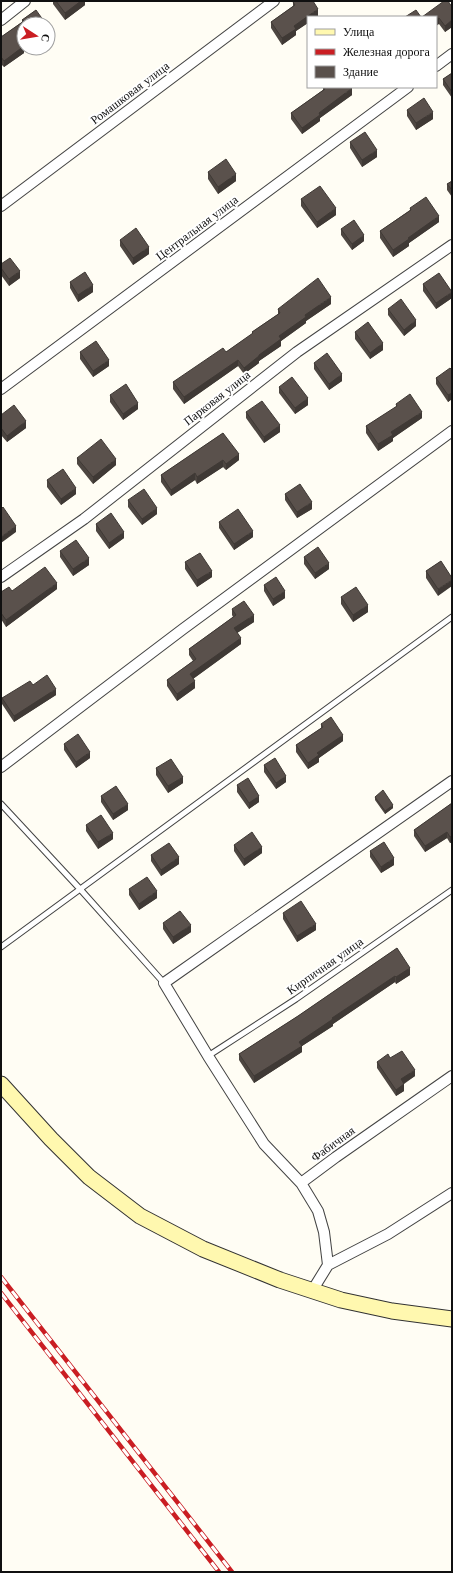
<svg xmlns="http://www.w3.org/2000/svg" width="453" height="1573" viewBox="0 0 453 1573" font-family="'Libre Baskerville',serif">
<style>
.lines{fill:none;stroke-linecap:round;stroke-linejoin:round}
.lane-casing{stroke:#434343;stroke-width:7}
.street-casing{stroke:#434343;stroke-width:12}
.secondary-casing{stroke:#323232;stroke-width:17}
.lane{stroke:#fff;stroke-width:5}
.street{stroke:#fff;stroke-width:10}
.secondary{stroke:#fff8af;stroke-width:15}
.rail-casing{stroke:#ca1e23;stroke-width:4.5}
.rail{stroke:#fff;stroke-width:3;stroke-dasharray:9;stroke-linecap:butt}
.wall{fill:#4d4641}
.shaded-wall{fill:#3f3935}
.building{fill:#5a514c;stroke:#3f3935}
.labels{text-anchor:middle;stroke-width:4;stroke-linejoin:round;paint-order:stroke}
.street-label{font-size:12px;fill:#101010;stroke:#fff}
</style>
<rect width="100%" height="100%" fill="#fffdf4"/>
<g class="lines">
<defs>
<path id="lane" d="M1,804L80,889L164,983
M1,947L452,617
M208,1056L296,999L452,890"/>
<path id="street" d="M1,20L25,1
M436,66L452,54
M1,206L274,1
M1,389L408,87
M1,577L84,519L297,352L452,245
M1,767L183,629L452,431
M301,1183L264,1144L208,1056L164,983L452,781
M328,1265L324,1232L318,1211L301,1183L336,1157L452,1076
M312,1291L328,1265L388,1234L452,1193"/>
<path id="secondary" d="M1,1084L51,1139L89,1177L140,1216L203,1249L280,1280L341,1300L392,1311L452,1319"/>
</defs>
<!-- lane casing -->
<use href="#lane" class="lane-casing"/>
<!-- street casing -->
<use href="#street" class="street-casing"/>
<!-- secondary casing -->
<use href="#secondary" class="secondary-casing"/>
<!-- lane -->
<use href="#lane" class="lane"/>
<!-- street -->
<use href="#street" class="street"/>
<!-- secondary -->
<use href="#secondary" class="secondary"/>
<defs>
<path id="rail" d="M1,1277L232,1572
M1,1293L219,1572"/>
</defs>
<!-- rail casing -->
<use href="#rail" class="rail-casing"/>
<!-- rail -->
<use href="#rail" class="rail"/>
</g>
<!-- wall -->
<path class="wall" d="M53,1H85V5L65,20L53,4Z
M293,2L318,16L296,31V35L282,45L271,28V22L293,6Z
M452,7V27L445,32L439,24L436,17Z
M36,10L24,48H26L24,50V53L4,67L1,64V37L22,22V20Z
M452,73V98L443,85V79Z
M323,87L352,95L320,118V121L302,134L291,119V113L323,90Z
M407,110L433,119L416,130L407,116Z
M350,142L377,157L362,167L350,148Z
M208,172L236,181L218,194L208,179Z
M452,181V197L447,190V184Z
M301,199L336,215L317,228L301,206Z
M410,208L439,222L409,243V246L393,257L380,238V231L410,210Z
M341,229L364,241L352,250L341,235Z
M120,240L149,254L133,265L120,246Z
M1,264L20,278L9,286L1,275Z
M70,282L93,292L78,302L70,288Z
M423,284L452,298L436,309L423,291Z
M331,304L306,321V323L281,341V346L259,361V363L244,374L238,366L184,404L173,389V382L226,352L252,334V332L278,314V309Z
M388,309L416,326L404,336L388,315Z
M355,332L383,350L370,359L355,339Z
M80,352L109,366L93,377L80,359Z
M314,363L342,381L329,390L314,369Z
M452,370V399L448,402L436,384V378Z
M279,387L308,405L295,414L279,393Z
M110,395L138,409L123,420L110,402Z
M396,404L422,418L393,438V441L378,451L366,433V426L396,407Z
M246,412L280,432L264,443L246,418Z
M1,415L26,428L7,442L1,435Z
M223,433L239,460L226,470L223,467L197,484L195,480L171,496L161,482V475Z
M77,458L116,465L93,484L77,464Z
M47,480L76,494L61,505L47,487Z
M285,494L312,509L297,518L285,500Z
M128,500L157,514L142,525L128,507Z
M219,522L253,537L234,550L219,528Z
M96,524L124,538L109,549L96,531Z
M60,551L89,565L73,576L60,557Z
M304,557L329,569L315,579L304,564Z
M441,561L438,596L426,578V571Z
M185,562L212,577L197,587L185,569Z
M264,585L285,598L273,606L264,591Z
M57,589L6,627L1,619V592L12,591Z
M341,597L368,612L353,622L341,604Z
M232,609L254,622L237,633L241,644L193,679L195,688L177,701L167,686V680L193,661L189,655V649L233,617L232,615Z
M33,685L56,695L14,722L2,704V698Z
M321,724L343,741L319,758V762L308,769L296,752V745L321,728Z
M64,744L90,758L76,768L64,750Z
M264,765L286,782L276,789L264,772Z
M156,768L183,783L168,793L156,775Z
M237,785L259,802L249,809L237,792Z
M101,796L128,810L113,820L101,802Z
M375,797L393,808L385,814L375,800Z
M452,803V842L450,843L447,838L425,852L414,836V830Z
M86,825L113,839L98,849L86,831Z
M234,845L262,853L244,866L234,851Z
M370,851L394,865L381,873L370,857Z
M151,855L179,864L161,876L151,861Z
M129,889L157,898L139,910L129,895Z
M283,913L316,930L297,942L283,919Z
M163,923L191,932L173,944L163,929Z
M397,948L410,975L396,984L395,982L333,1024V1026L302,1046V1052L254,1083L239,1060V1054L298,1016Z
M377,1062L415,1076L404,1084V1091L396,1096L377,1068Z"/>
<!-- shaded-wall -->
<path class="shaded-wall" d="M81,1H85V5L65,20V13Z
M318,9V16L316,17H308V23L296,31V35L282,45V38L294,26Z
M439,18V24L436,26V20Z
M452,20V27L445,32V26Z
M24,43V48H26L24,50V53L4,67V61Z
M352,88V95L320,118V121L302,134V128L319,113Z
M433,112V119L416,130V123Z
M377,150V157L362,167V160Z
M236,174V181L218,194V187Z
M336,208V215L317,228V222Z
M439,216V222L409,243V246L393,257V250L408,238Z
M364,235V241L352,250V244Z
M149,247V254L133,265V258Z
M20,271V278L9,286V279Z
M93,285V292L78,302V295Z
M452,292V298L436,309V303Z
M331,297V304L306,321V323L281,341V346L259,361V363L244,374V368L259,355L279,336L305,315Z
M416,320V326L404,336V330Z
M383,343V350L370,359V353Z
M109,360V366L93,377V371Z
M238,360V366L184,404V397Z
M342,374V381L329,390V384Z
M452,393V399L448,402V395Z
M308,398V405L295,414V408Z
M138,403V409L123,420V414Z
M422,412V418L393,438V441L378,451V444L391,432Z
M26,421V428L7,442V436Z
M280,425V432L264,443V437Z
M239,454V460L226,470V464Z
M116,459V465L93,484V477Z
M223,460V467L197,484V477Z
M195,473V480L171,496V490Z
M76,488V494L61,505V499Z
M312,502V509L297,518V512Z
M157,508V514L142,525V519Z
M16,526V532L1,543V537Z
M253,531V537L234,550V544Z
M124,532V538L109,549V543Z
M89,558V565L73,576V569Z
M329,563V569L315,579V573Z
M212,571V577L197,587V580Z
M452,580V586L438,596V589Z
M57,583V589L6,627V620Z
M285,591V598L273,606V599Z
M368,605V612L353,622V615Z
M254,615V622L234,635V628Z
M241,638V644L190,681V674Z
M195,681V688L177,701V694Z
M56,689V695L14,722V716Z
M343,735V741L319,758V762L308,769V763L317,753Z
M90,752V758L76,768V762Z
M286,776V782L276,789V783Z
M183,777V783L168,793V786Z
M259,796V802L249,809V803Z
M128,804V810L113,820V814Z
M393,805V808L385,814V811Z
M447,832V838L425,852V846Z
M113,833V839L98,849V842Z
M452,835V842L450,843V837Z
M262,847V853L244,866V859Z
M179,857V864L161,876V870Z
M394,858V865L381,873V867Z
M157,891V898L139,910V904Z
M316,924V930L297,942V936Z
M191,925V932L173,944V937Z
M410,968V975L396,984V977Z
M395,976V982L333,1024V1026L302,1046V1052L254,1083V1076L299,1042L332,1018Z
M415,1070V1076L401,1085V1079Z
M404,1084V1091L396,1096V1090Z"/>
<!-- building -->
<path class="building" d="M56,1H81L65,13Z
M295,1H313L318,9L294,26L296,29L282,38L271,22L295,5L293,2Z
M444,1H448L452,7V20L445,26L439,18L436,20V17H422Z
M36,10L46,24H24V43L22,44L24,46L4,61L1,57V37L24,21L22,20Z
M416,10L421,17H405Z
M452,73V92L443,79Z
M324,87H351L352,88L319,113L320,115L302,128L291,113L325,89Z
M424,98L433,112L416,123L407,110Z
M365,132L377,150L362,160L350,142Z
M226,159L236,174L218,187L208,172Z
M452,181V190L447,184Z
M320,186L336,208L317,222L301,199Z
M426,197L439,216L408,238L409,239L393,250L380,231L411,210L410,208Z
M354,220L364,235L352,244L341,229Z
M136,228L149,247L133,258L120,240Z
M10,258L20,271L9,279L1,268V264Z
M85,272L93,285L78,295L70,282Z
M439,273L452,292L436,303L423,284Z
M318,278L331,297L305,315L306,317L279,336L281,339L259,355V356L244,368L238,360L184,397L173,382L223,348L226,352L253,333L252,332L280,313L278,309Z
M401,299L416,320L404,330L388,309Z
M368,322L383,343L370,353L355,332Z
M96,341L109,360L93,371L80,352Z
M327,353L342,374L329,384L314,363Z
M450,368L452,370V393L448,395L436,378Z
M292,377L308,398L295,408L279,387Z
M126,384L138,403L123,414L110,395Z
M410,394L422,412L391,432L393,435L378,444L366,426L397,406L396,404Z
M262,401L280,425L264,437L246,412Z
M14,405L26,421L7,436L1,428V415Z
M223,433L239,454L226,464L223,460L197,477L195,473L171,490L161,475Z
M101,439L116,459L93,477L77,458Z
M63,469L76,488L61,499L47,480Z
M300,484L312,502L297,512L285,494Z
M144,489L157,508L142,519L128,500Z
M3,507L16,526L1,537V509Z
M238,509L253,531L234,544L219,522Z
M111,513L124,532L109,543L96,524Z
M76,540L89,558L73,569L60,551Z
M318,547L329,563L315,573L304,557Z
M200,553L212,571L197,580L185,562Z
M441,561L452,578V580L438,589L426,571Z
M45,567L57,583L6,620L1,613V592L9,587L12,591Z
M276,577L285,591L273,599L264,585Z
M356,587L368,605L353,615L341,597Z
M244,601L254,615L234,628L241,638L190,674L195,681L177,694L167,680L196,659L189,649L236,615L232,609Z
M47,675L56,689L14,716L2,698L30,681L33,685Z
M331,717L343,735L317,753L319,755L308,763L296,745L323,727L321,724Z
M78,734L90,752L76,762L64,744Z
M275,758L286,776L276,783L264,765Z
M171,759L183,777L168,786L156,768Z
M248,778L259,796L249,803L237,785Z
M116,786L128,804L113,814L101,796Z
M383,790L393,805L385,811L375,797Z
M452,803V835L450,837L447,832L425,846L414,830Z
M101,815L113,833L98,842L86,825Z
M252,832L262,847L244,859L234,845Z
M384,842L394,858L381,867L370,851Z
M169,843L179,857L161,870L151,855Z
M147,877L157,891L139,904L129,889Z
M301,901L316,924L297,936L283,913Z
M180,911L191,925L173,937L163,923Z
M397,948L410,968L396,977L395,976L332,1018L333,1019L299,1042L302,1046L254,1076L239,1054L298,1016Z
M402,1051L415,1070L401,1079L404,1084L396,1090L377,1062L388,1054L390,1058Z"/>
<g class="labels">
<!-- street labels -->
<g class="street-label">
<text transform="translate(130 93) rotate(-37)" y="4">Ромашковая улица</text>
<text transform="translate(197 228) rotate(-37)" y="4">Центральная улица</text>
<text transform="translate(217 398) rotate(-38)" y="4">Парковая улица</text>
<text transform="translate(325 966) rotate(-35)" y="4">Кирпичная улица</text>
<text transform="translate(333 1144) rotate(-36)" y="4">Фабичная</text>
</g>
</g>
<!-- border -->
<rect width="453" height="1573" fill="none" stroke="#101010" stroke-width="4"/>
<!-- legend -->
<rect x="307" y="16" width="130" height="72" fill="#ffffff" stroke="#9f9f9f"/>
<rect x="315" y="29" width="20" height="6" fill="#fff8af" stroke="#9f9f9f"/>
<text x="343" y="36" font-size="12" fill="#101010">Улица</text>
<rect x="315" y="49" width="20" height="6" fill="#ca1e23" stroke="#9f9f9f"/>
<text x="343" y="56" font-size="12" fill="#101010">Железная дорога</text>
<rect x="315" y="66" width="20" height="12" fill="#5a514c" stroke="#9f9f9f"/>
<text x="343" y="76" font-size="12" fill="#101010">Здание</text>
<!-- north arrow -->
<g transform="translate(36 36) rotate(102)"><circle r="19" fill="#ffffff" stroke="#9f9f9f"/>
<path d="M0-3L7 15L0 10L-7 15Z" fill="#ca1e23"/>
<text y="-6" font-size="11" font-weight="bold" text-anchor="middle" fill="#101010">С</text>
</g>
</svg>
